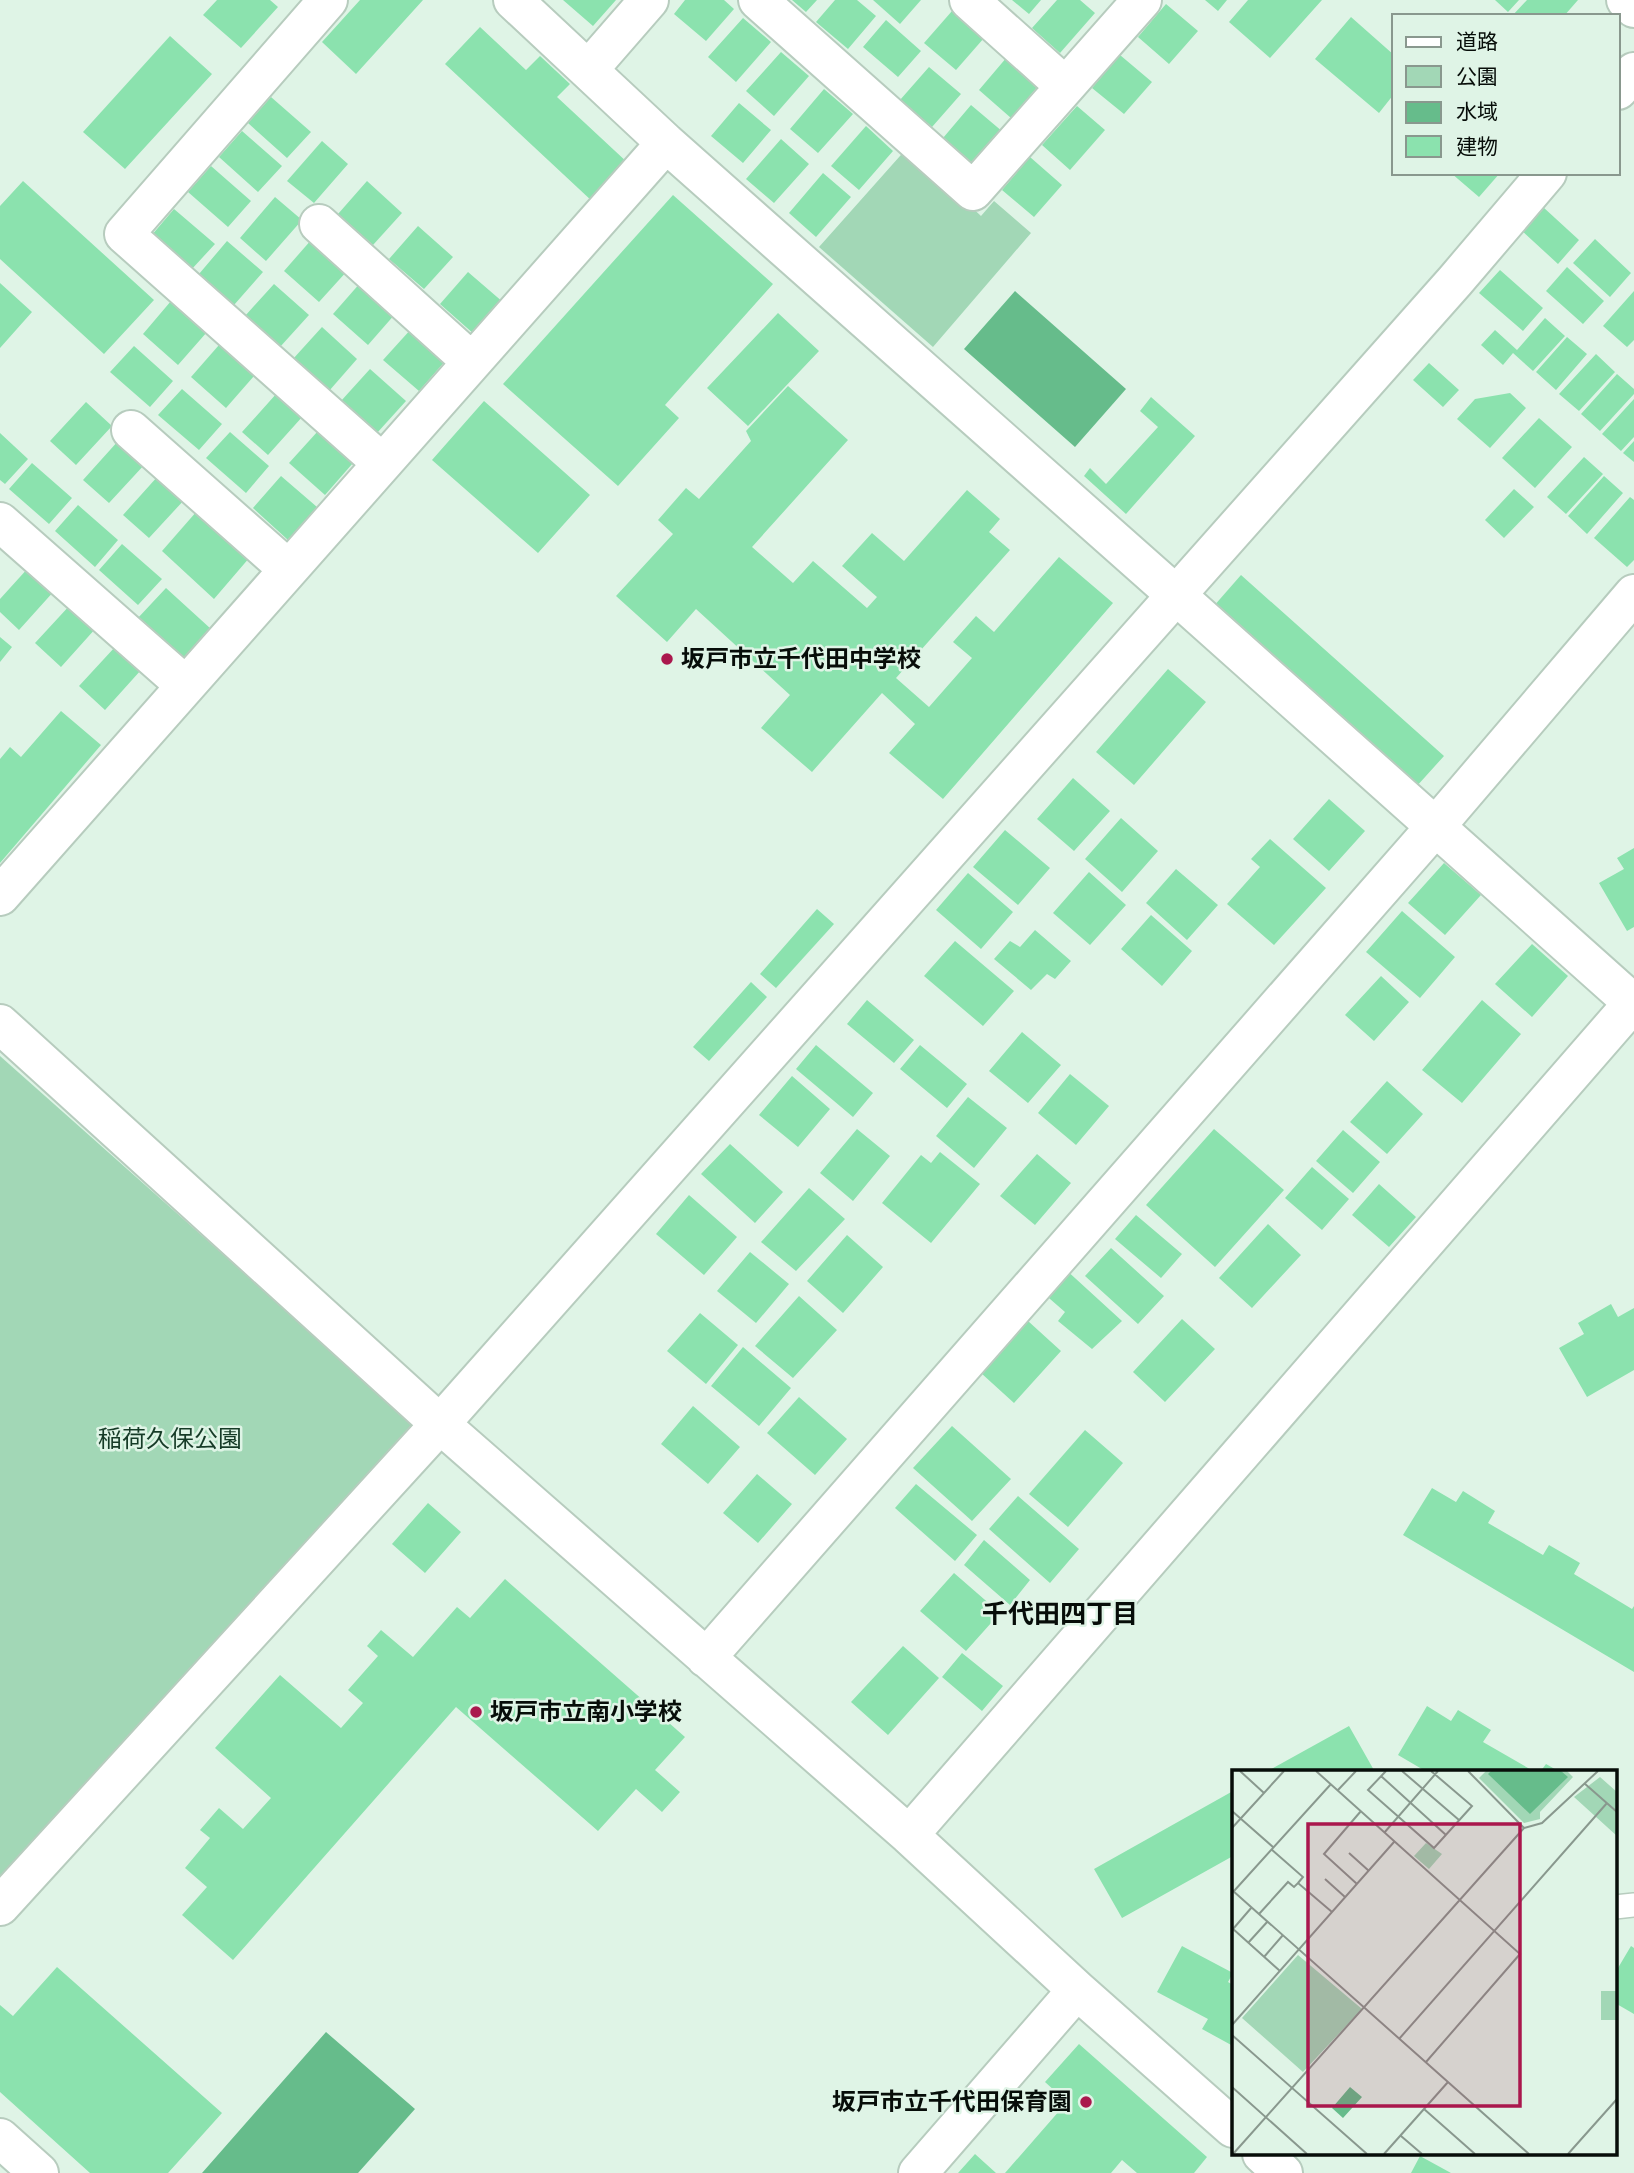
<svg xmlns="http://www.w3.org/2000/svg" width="1634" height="2173" viewBox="0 0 1634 2173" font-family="'Varela Round','Noto Sans JP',sans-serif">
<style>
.green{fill:#a2d7b6}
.water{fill:#66bc8b}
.building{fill:#8be2ae}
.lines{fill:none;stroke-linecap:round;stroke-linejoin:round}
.lane-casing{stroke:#b7ccbe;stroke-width:26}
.street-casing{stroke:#b7ccbe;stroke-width:42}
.secondary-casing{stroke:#b7ccbe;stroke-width:42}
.lane{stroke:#fff;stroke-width:23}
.street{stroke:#fff;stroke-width:38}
.secondary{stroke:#fff;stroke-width:38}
.poi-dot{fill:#aa174d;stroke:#dff4e6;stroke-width:2.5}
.labels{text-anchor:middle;stroke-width:5;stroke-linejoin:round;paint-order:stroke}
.poi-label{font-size:24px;font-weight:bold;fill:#070d09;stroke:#dff4e6;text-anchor:start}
.park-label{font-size:24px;fill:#163b27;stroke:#dff4e6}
.neighbourhood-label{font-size:26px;font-weight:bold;fill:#070d09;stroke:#dff4e6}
.inset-road{fill:none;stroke:#89988e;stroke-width:2}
.view{fill:#aa174d;fill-opacity:0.15;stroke:#aa174d;stroke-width:3.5}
.inset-edge{fill:none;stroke:#070d09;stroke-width:3.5}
</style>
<rect width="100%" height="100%" fill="#dff4e6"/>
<!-- green -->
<path class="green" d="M908,147L981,216L994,201L1031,233L933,347L819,247Z
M0,1056L415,1425L0,1876Z"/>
<!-- water -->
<path class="water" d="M1015,291L1126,389L1075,447L964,349Z
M326,2032L415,2109L358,2173H202Z"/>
<!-- building -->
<path class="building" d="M217,0H270L278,7L241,48L203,15Z
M360,0H423L356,74L322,42Z
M563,0H616L593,26Z
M685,0H724L734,9L706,41L674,14Z
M792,0H817L806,12Z
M835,0H857L876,16L848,49L816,22Z
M873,0H921L900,24Z
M1012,0H1041L1029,14Z
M1057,0H1080L1095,13L1060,53L1032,28Z
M1205,0H1227L1218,11Z
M1248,0H1322L1270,58L1229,22Z
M1495,0H1519L1508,12Z
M1527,0H1578L1564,16H1512Z
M1166,4L1198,31L1169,64L1138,37Z
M952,11L984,38L956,70L924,43Z
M1351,17L1394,55V94L1379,113L1315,59Z
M743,18L771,42L736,82L708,57Z
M886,20L921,51L898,77L863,47Z
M480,27L526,70L540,56L570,84L557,97L629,164L593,202L445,64Z
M170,36L212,74L125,169L83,132Z
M781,52L809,76L774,116L746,91Z
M1120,55L1152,82L1124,114L1092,88Z
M1007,57L1039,85L1011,118L979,90Z
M929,67L961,94L932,127L900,100Z
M824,89L853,114L818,153L790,129Z
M271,97L311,132L287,158L248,123Z
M739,103L771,130L743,163L711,136Z
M971,105L1003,132L975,165L943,138Z
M1077,106L1105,130L1070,170L1042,145Z
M866,126L893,151L859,190L831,166Z
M242,131L282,166L258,192L219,157Z
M781,139L809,164L774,203L746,179Z
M322,141L348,164L314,203L287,181Z
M1030,157L1062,185L1034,217L1002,190Z
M211,166L251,201L228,227L188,192Z
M823,173L851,197L816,237L789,213Z
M1451,173H1500L1479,197Z
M23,181L154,300L104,354L0,259V206Z
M367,181L402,213L373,245L338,214Z
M673,195L773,284L665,405L679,418L618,486L503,384Z
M275,197L302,220L266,261L240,238Z
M1543,207L1579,240L1558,264L1521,230Z
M174,209L215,244L191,270L151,236Z
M418,226L453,257L424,289L389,259Z
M312,239L348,270L319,302L284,271Z
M1595,239L1631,273L1610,297L1573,263Z
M227,241L263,272L234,305L199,274Z
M1567,267L1604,301L1583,324L1546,291Z
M1500,270L1543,308L1523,331L1479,293Z
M468,272L504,303L475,335L440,304Z
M361,282L396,313L368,345L333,314Z
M0,283L32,312L0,348Z
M274,284L309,315L280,347L245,316Z
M1634,291V340L1627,347L1603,326Z
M171,301L207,332L178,365L143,334Z
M778,313L819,351L748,426L707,388Z
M1545,318L1565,336L1533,371L1513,353L1503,365L1481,345L1495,330L1517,350Z
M322,327L357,359L329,391L293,359Z
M412,328L447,359L419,391L383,360Z
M1567,337L1587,354L1556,390L1536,372Z
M219,345L254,376L226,408L191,377Z
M134,346L173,381L150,407L110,372Z
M1596,354L1615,372L1579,411L1559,394Z
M1429,363L1459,390L1443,407L1413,380Z
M370,369L406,401L377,433L341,401Z
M1617,374L1634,389V394L1600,431L1581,414Z
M788,386L848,440L752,547L793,583L813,561L867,608L877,597L842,566L872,533L904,561L967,490L1000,519L989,532L1010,550L896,678L929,707L972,658L953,642L976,616L994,632L1059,557L1113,603L943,799L889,753L915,724L882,693L812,772L761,728L790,695L696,609L667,642L616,596L673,534L658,520L686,488L699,499L751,441L746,431Z
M182,389L222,424L199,450L158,415Z
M277,393L303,416L268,455L242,432Z
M1510,393L1526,408L1490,448L1457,419L1475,399Z
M1151,397L1195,436L1126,514L1084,476L1090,468L1106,484L1158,427L1140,411Z
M1634,399V437L1621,451L1602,434Z
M484,401L590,495L538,553L432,460Z
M86,402L112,426L76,465L50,441Z
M1539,418L1572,447L1535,488L1502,458Z
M318,431L353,463L325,495L289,463Z
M230,432L269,466L246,493L206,458Z
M0,433L28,459L5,484L0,480Z
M119,440L145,464L109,503L83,480Z
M1634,441V462L1623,453Z
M1584,457L1603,474L1566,514L1547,497Z
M32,463L72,498L49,524L9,489Z
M158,476L185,499L149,538L123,515Z
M281,476L317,507L288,540L253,508Z
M1604,476L1623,493L1587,534L1568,516Z
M1514,489L1534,507L1504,538L1485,520Z
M1630,497L1634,500V560L1627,567L1594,538Z
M78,505L118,540L95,567L55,531Z
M197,511L250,557L214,599L162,551Z
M122,544L162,579L138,605L99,570Z
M29,567L55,590L19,630L0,612V599Z
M1241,575L1444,756L1416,787L1213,607Z
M166,588L211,629L182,661L137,619Z
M71,604L96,628L61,667L35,643Z
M0,637L12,647L0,662Z
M115,647L141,670L105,710L79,686Z
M1168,669L1206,702L1134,785L1096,752Z
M61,711L101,745L0,863V759L10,747L21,757Z
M1073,778L1110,811L1074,851L1037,819Z
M1329,799L1365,831L1329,871L1293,839Z
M1121,818L1158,851L1122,892L1085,859Z
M1005,830L1050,868L1018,905L973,867Z
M1270,839L1326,888L1274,945L1227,904L1260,867L1251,859Z
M1634,848V927L1627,931L1599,883L1624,869L1617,858Z
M1444,863L1481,895L1445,935L1408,903Z
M1176,869L1218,905L1187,940L1146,903Z
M1089,872L1126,905L1090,945L1053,913Z
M968,873L1013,912L981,949L936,910Z
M817,909L834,924L776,988L760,974Z
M1402,911L1455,957L1420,998L1366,952Z
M1151,915L1192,951L1162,986L1121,949Z
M1035,930L1071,961L1055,979L1047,974L1031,990L994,959L1010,941L1020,947Z
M955,941L1014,991L983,1026L924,976Z
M1532,944L1568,976L1532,1017L1495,984Z
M1381,976L1409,1002L1374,1041L1345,1015Z
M751,982L767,997L709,1061L693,1047Z
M867,1000L914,1040L894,1063L847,1024Z
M1482,1000L1521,1034L1462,1103L1422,1070Z
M1022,1032L1061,1065L1028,1103L989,1071Z
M816,1045L873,1093L853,1117L796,1069Z
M920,1045L967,1084L947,1108L900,1069Z
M1070,1074L1109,1106L1076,1145L1038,1113Z
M792,1076L830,1109L798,1147L759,1115Z
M1387,1081L1423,1114L1387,1154L1350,1122Z
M968,1097L1007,1128L974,1168L936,1136Z
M857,1129L890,1156L853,1201L820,1173Z
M1214,1129L1284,1190L1215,1267L1146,1205Z
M1343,1130L1380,1162L1353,1193L1316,1161Z
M730,1144L783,1192L755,1223L701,1174Z
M940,1152L980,1184L931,1243L882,1203L921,1155L931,1163Z
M1037,1154L1071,1183L1035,1225L1000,1196Z
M1312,1167L1349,1199L1322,1230L1285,1198Z
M1379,1184L1416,1217L1389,1247L1352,1215Z
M809,1188L845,1219L796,1271L761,1242Z
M689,1195L737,1237L704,1275L656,1234Z
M1136,1215L1182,1254L1161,1278L1115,1239Z
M1268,1224L1301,1255L1252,1308L1219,1278Z
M847,1235L883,1267L843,1313L807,1281Z
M1111,1248L1164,1296L1138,1324L1085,1276Z
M750,1252L789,1284L756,1323L717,1291Z
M1064,1268L1122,1321L1092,1349L1058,1321L1065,1312L1042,1292Z
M799,1296L837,1330L793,1378L755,1346Z
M1611,1304L1618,1317L1634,1308V1370L1587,1397L1559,1348L1584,1334L1578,1323Z
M700,1313L738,1345L706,1384L667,1351Z
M1182,1319L1215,1349L1165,1402L1133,1372Z
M1028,1321L1061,1351L1014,1403L981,1373Z
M743,1347L791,1388L759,1426L711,1386Z
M799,1397L847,1439L815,1475L767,1433Z
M693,1406L740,1447L708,1484L661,1444Z
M952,1426L1011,1479L972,1521L913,1468Z
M1085,1430L1123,1463L1068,1527L1029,1494Z
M757,1474L792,1504L758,1543L723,1513Z
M916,1484L977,1535L955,1561L895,1508Z
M1432,1488L1456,1502L1463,1491L1495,1511L1488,1523L1543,1555L1549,1545L1580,1563L1574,1574L1632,1609L1634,1606V1672L1403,1535Z
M1018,1496L1079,1549L1050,1583L989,1529Z
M428,1503L461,1532L425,1573L392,1544Z
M984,1540L1030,1580L1010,1605L964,1565Z
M954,1573L1000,1613L966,1651L920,1611Z
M505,1579L685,1737L655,1770L680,1792L662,1812L636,1789L598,1831L456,1707L233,1960L182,1915L207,1887L185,1868L210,1838L200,1830L219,1808L243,1829L271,1798L215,1748L280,1675L341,1728L363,1703L348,1690L378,1656L367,1646L381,1630L413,1657L457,1607L470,1618Z
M903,1646L939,1678L888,1735L851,1702Z
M962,1653L1003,1686L982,1711L942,1677Z
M1427,1706L1451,1721L1458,1710L1491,1730L1483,1742L1535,1772H1427L1398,1755Z
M1349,1726L1375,1772H1266Z
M1546,1764L1560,1772H1540Z
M1233,1791V1856L1122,1918L1094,1869Z
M1182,1946L1233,1973L1228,1982L1233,1985V2046L1202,2029L1208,2019L1157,1992Z
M1631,1946L1634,1948V2014L1615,2003V1973Z
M57,1967L222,2113L168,2173H90L0,2092V2005L13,2016Z
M1079,2044L1207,2157L1194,2173H1137L1122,2160L1111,2173H1005L1067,2102L1045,2082Z
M975,2154L996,2173H958Z
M1420,2156L1451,2173H1411Z"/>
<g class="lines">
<defs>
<path id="lane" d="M1615,1907L1634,1905"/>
<path id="street" d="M328,0L124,234L382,463
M513,0L666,143L1176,595L1633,1003L909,1835
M758,0L973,191L1142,0
M969,0L1065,86
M589,69L649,0
M319,224L472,362
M131,430L288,569
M0,522L185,685
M0,896L666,143
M0,1024L440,1424L909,1835L1077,1990L1233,2128
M706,1658L1436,826L1634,594
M0,2138L39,2173
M1262,2154L1283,2173
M918,2173L1077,1990"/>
<path id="secondary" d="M1626,0L1634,8
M1618,90L1634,72
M0,1906L440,1424L1455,281L1547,173"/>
</defs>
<!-- lane casing -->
<use href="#lane" class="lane-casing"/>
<!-- street casing -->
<use href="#street" class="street-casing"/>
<!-- secondary casing -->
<use href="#secondary" class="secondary-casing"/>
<!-- lane -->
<use href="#lane" class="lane"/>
<!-- street -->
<use href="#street" class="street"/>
<!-- secondary -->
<use href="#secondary" class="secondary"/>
</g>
<!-- markers -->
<g class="poi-dot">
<circle cx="667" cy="659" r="7"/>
<circle cx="476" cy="1712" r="7"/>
<circle cx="1086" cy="2102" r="7"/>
</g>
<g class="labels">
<!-- poi labels -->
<g class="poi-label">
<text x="681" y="667">坂戸市立千代田中学校</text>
<text x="490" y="1720">坂戸市立南小学校</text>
<text x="1072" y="2110" text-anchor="end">坂戸市立千代田保育園</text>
</g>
<!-- park labels -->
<g class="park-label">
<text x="170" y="1447">稲荷久保公園</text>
</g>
<!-- neighbourhood labels -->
<g class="neighbourhood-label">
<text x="1060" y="1623">千代田四丁目</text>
</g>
</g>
<!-- overview -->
<g transform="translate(1232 1770)">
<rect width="385" height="385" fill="#dff4e6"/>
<path d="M254,1H335L341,7L308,42V49L292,53L247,8ZM368,7L385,22V66L342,27ZM194,73L210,84L197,99L182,86ZM66,185L130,239L71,302L10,248ZM369,221H385V250H369Z" fill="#a2d7b6"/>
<path d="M259,1H329L336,7L298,44L256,4ZM118,317L130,327L111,348L100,338Z" fill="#66bc8b"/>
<path class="inset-road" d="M8,1L32,23M84,1L288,184L194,292M154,1L136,20L202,78L240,36L199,1M170,1L227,50M236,1L292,58M149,6L214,65M352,13L385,42M106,20L124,1M0,41L41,77M0,58L52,1M152,63L206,1M39,79L71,107L66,113M117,83L137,101M93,109L113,127M125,114L92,84L129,41M0,120L297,384M2,121L99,14M27,144L56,112L62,117L66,113L100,142M0,158L48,201M1,159L20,137M16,173L36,151M32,187L51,165M0,255L162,72M0,265L135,384M167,269L375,33M0,317L75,384M192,339L243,384M169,366L190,384M1,384L292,58L310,53L366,1M152,384L216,312M336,384L385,329"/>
<path class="view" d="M76,54H288V336H76Z"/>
<rect width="385" height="385" class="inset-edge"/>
</g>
<!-- legend -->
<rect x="1392" y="14" width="228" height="161" fill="#dff4e6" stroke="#89988e" stroke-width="2"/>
<rect x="1406" y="37" width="35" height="10" fill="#ffffff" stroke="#89988e" stroke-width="2"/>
<text x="1456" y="49" font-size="21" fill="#070d09">道路</text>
<rect x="1406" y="66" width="35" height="21" fill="#a2d7b6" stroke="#89988e" stroke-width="2"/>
<text x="1456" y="84" font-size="21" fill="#070d09">公園</text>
<rect x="1406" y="102" width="35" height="21" fill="#66bc8b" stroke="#89988e" stroke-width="2"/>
<text x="1456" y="119" font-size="21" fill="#070d09">水域</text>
<rect x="1406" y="136" width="35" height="21" fill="#8be2ae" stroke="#89988e" stroke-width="2"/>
<text x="1456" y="154" font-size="21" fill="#070d09">建物</text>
</svg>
